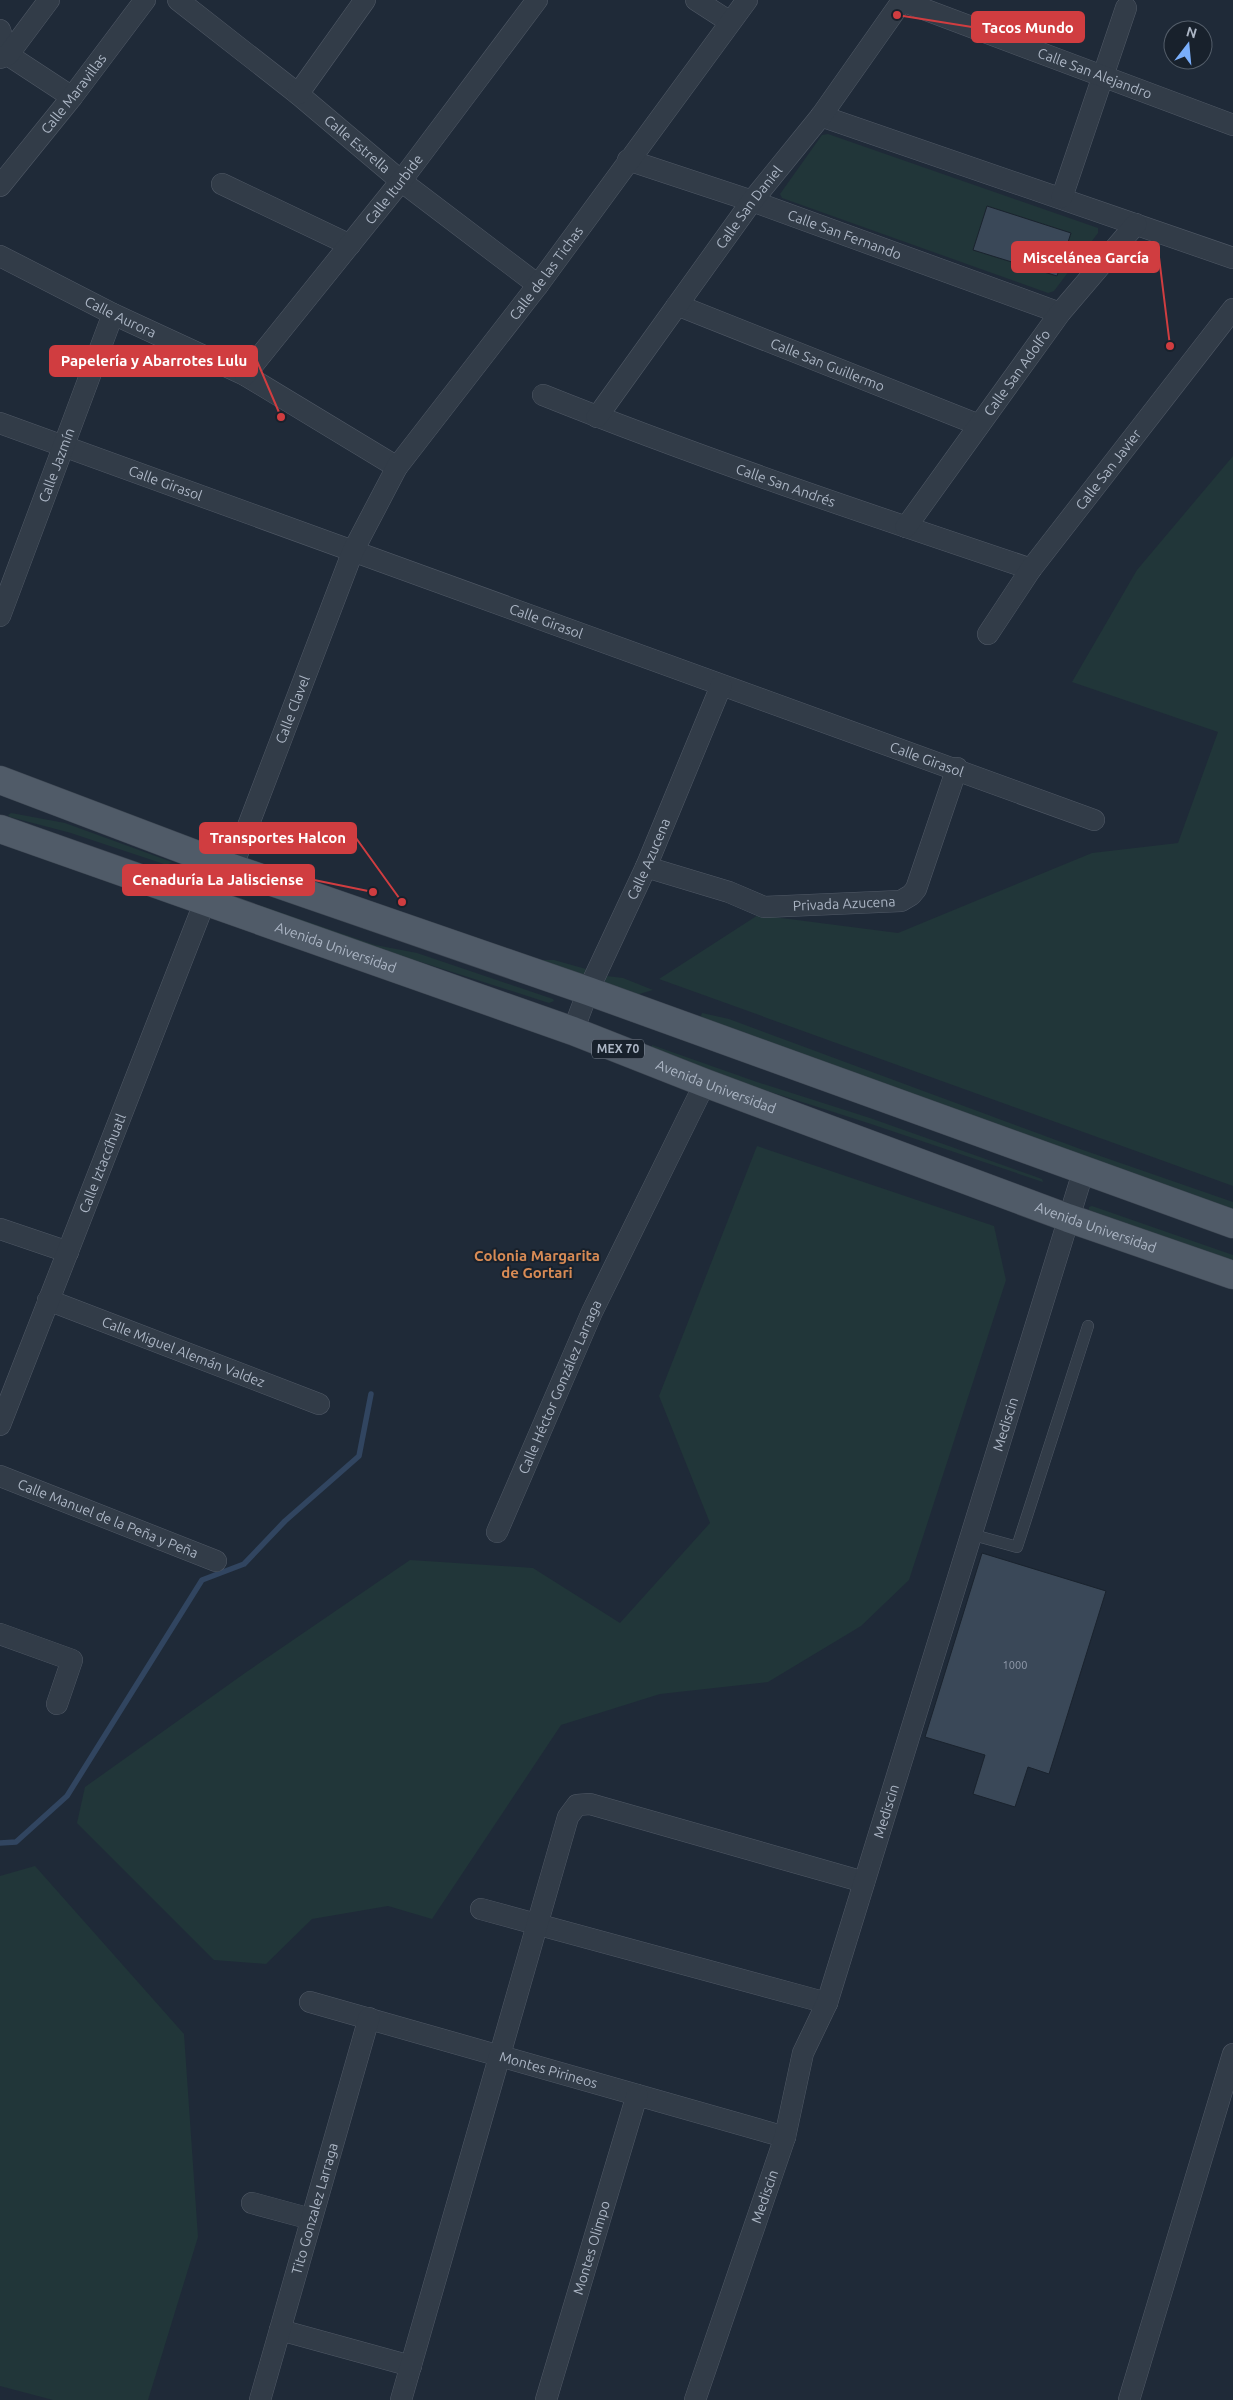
<svg xmlns="http://www.w3.org/2000/svg" width="1233" height="2400" viewBox="0 0 1233 2400" font-family="Ubuntu,sans-serif">
<style>
.green{fill:#213639}
.lines{fill:none;stroke-linecap:round;stroke-linejoin:round}
.stream{stroke:#314560;stroke-width:5.5}
.building{fill:#3a4858;stroke:#1a232e}
.lane-casing{stroke:#505966;stroke-width:12}
.street-casing{stroke:#505966;stroke-width:22}
.primary-casing{stroke:#3c4551;stroke-width:29}
.lane{stroke:#323c48;stroke-width:11}
.street{stroke:#323c48;stroke-width:21}
.primary{stroke:#505b68;stroke-width:28}
.labels{text-anchor:middle;stroke-width:4;stroke-linejoin:round;paint-order:stroke}
.number-label{font-size:11px;fill:#909aaa}
.shield{fill:#18212c;stroke:#808997;stroke-width:1}
.shield-label{font-size:12px;font-weight:bold;fill:#acb6c5}
.street-label{font-size:14px;fill:#acb6c5;stroke:#18212c}
.neighbourhood-label{font-size:15px;font-weight:bold;fill:#d88b55;stroke:#18212c}
.leader{fill:none;stroke:#d03d40;stroke-width:2}
.callout-dot{fill:#d03d40;stroke:#18212c;stroke-width:2}
.callout{fill:#d03d40;stroke:#d03d40;stroke-width:2}
.callout-label{font-size:15px;text-anchor:middle;font-weight:bold;fill:#fff}
</style>
<rect width="100%" height="100%" fill="#1f2a38"/>
<!-- green -->
<path class="green" d="M828,134L1098,228V233L1054,291L1048,293L782,198L780,194L822,135Z
M1233,456V1186L659,979L758,915L898,933L1092,853L1178,843L1218,732L1072,682L1137,570Z
M11,813L65,823L172,862L167,865L71,833L10,817L8,815Z
M259,905L375,945L417,953L553,999L554,1001L549,1003L421,962L374,951L256,907Z
M527,960H554L586,969L585,976Z
M607,976L623,978L653,990L629,997L604,983Z
M702,1013L729,1019L1083,1150L1233,1202V1214L700,1019Z
M652,1045L757,1082L870,1118L1042,1179L1043,1182L871,1124L755,1087L651,1050Z
M757,1146L994,1226L1006,1280L909,1580L861,1626L768,1682L660,1694L561,1725L432,1919L388,1906L312,1919L266,1964L214,1960L77,1823L85,1787L245,1673L410,1560L533,1568L620,1623L710,1523L659,1396Z
M1092,1206L1233,1255V1261L1089,1210V1207Z
M35,1866L184,2034L198,2237L148,2400H53L0,2386V1876Z"/>
<g class="lines">
<!-- stream -->
<path class="stream" d="M0,1843L16,1842L67,1796L202,1580L244,1564L285,1521L359,1456L371,1394"/>
</g>
<!-- building -->
<path class="building" d="M987,206L1071,233L1057,276L973,250Z
M982,1553L1106,1591L1049,1774L1028,1767L1015,1807L973,1794L985,1755L925,1737Z"/>
<g class="lines">
<defs>
<path id="lane" d="M970,1534L1017,1547L1088,1326"/>
<g id="street">
<path id="s1" d="M178,0L298,94L401,181L538,285"/>
<path d="M696,0L730,22"/>
<path d="M0,30L8,55L72,97"/>
<path d="M0,58L8,55L49,0"/>
<path d="M298,94L365,0"/>
<path d="M821,116L1233,258"/>
<path id="s2" d="M628,160L752,201L1060,313"/>
<path d="M222,184L350,245"/>
<path id="s3" d="M0,186L72,97L145,0"/>
<path d="M1062,197L1126,8"/>
<path id="s4" d="M0,256L113,314L245,375L397,467"/>
<path id="s5" d="M677,305L979,425"/>
<path id="s6" d="M245,375L401,181L537,0"/>
<path id="s7" d="M543,395C703,459 867,514 1031,569"/>
<path id="s8" d="M597,417L752,201L821,116L902,1L1233,125"/>
<path id="s9" d="M0,423L1094,820"/>
<path id="s10" d="M906,527L1060,313L1136,224"/>
<path id="s11" d="M0,616L113,314"/>
<path id="s12" d="M988,634L1031,569L1233,309"/>
<path id="s13" d="M646,867L729,892L764,907L901,901L911,895L916,889L957,768"/>
<path id="s14" d="M573,1031L588,991L646,867L721,686"/>
<path d="M0,1229L68,1252"/>
<path id="s15" d="M48,1300L319,1404"/>
<path id="s16" d="M0,1425L205,901L232,868L353,551L397,467L538,285L747,0"/>
<path id="s17" d="M0,1476L216,1561"/>
<path id="s18" d="M497,1532L592,1312L705,1083"/>
<path d="M0,1634L72,1660L57,1704"/>
<path d="M481,1909L827,2003"/>
<path id="s19" d="M310,2002L785,2137"/>
<path d="M252,2203L311,2219"/>
<path d="M280,2330L411,2366"/>
<path id="s20" d="M260,2400L369,2018"/>
<path d="M401,2400L568,1817L577,1805L590,1804L864,1882"/>
<path id="s21" d="M546,2400L637,2095"/>
<path id="s22" d="M695,2400L785,2137L803,2053L827,2003L1084,1169"/>
<path d="M1129,2400L1233,2054"/>
</g>
<g id="primary">
<path d="M0,780L232,868L588,991L1233,1224"/>
<path id="s23" d="M0,829L573,1031L705,1083L1068,1218L1233,1275"/>
</g>
</defs>
<!-- lane casing -->
<use href="#lane" class="lane-casing"/>
<!-- street casing -->
<use href="#street" class="street-casing"/>
<!-- primary casing -->
<use href="#primary" class="primary-casing"/>
<!-- lane -->
<use href="#lane" class="lane"/>
<!-- street -->
<use href="#street" class="street"/>
<!-- primary -->
<use href="#primary" class="primary"/>
</g>
<g class="labels">
<!-- number labels -->
<g class="number-label">
<text x="1015" y="1669">1000</text>
</g>
<!-- shield labels -->
<rect class="shield" x="592" y="1039.5" width="52" height="19" rx="4"/>
<g class="shield-label">
<text x="618" y="1053">MEX 70</text>
</g>
<!-- street labels -->
<g class="street-label">
<text dy="5" stroke="none"><textPath href="#s8" startOffset="722">Calle San Alejandro</textPath></text>
<text dy="5" stroke="none"><textPath href="#s3" startOffset="118">Calle Maravillas</textPath></text>
<text dy="5" stroke="none"><textPath href="#s1" startOffset="230">Calle Estrella</textPath></text>
<text dy="5" stroke="none"><textPath href="#s6" startOffset="238">Calle Iturbide</textPath></text>
<text dy="5" stroke="none"><textPath href="#s8" startOffset="259">Calle San Daniel</textPath></text>
<text dy="5" stroke="none"><textPath href="#s2" startOffset="229">Calle San Fernando</textPath></text>
<text dy="5" stroke="none"><textPath href="#s16" startOffset="1284">Calle de las Tichas</textPath></text>
<text dy="5" stroke="none"><textPath href="#s4" startOffset="135">Calle Aurora</textPath></text>
<text dy="5" stroke="none"><textPath href="#s5" startOffset="162">Calle San Guillermo</textPath></text>
<text dy="5" stroke="none"><textPath href="#s10" startOffset="190">Calle San Adolfo</textPath></text>
<text dy="5" stroke="none"><textPath href="#s11" startOffset="161">Calle Jazmín</textPath></text>
<text dy="5" stroke="none"><textPath href="#s12" startOffset="204">Calle San Javier</textPath></text>
<text dy="5" stroke="none"><textPath href="#s9" startOffset="176">Calle Girasol</textPath></text>
<text dy="5" stroke="none"><textPath href="#s7" startOffset="259">Calle San Andrés</textPath></text>
<text dy="5" stroke="none"><textPath href="#s9" startOffset="581">Calle Girasol</textPath></text>
<text dy="5" stroke="none"><textPath href="#s16" startOffset="775">Calle Clavel</textPath></text>
<text dy="5" stroke="none"><textPath href="#s9" startOffset="986">Calle Girasol</textPath></text>
<text dy="5" stroke="none"><textPath href="#s14" startOffset="188">Calle Azucena</textPath></text>
<text dy="5" stroke="none"><textPath href="#s13" startOffset="205">Privada Azucena</textPath></text>
<text dy="5" stroke="none"><textPath href="#s23" startOffset="356">Avenida Universidad</textPath></text>
<text dy="5" stroke="none"><textPath href="#s23" startOffset="761">Avenida Universidad</textPath></text>
<text dy="5" stroke="none"><textPath href="#s16" startOffset="281">Calle Iztaccíhuatl</textPath></text>
<text dy="5" stroke="none"><textPath href="#s23" startOffset="1166">Avenida Universidad</textPath></text>
<text dy="5" stroke="none"><textPath href="#s15" startOffset="145">Calle Miguel Alemán Valdez</textPath></text>
<text dy="5" stroke="none"><textPath href="#s18" startOffset="158">Calle Héctor González Larraga</textPath></text>
<text dy="5" stroke="none"><textPath href="#s22" startOffset="1025">Mediscin</textPath></text>
<text dy="5" stroke="none"><textPath href="#s17" startOffset="116">Calle Manuel de la Peña y Peña</textPath></text>
<text dy="5" stroke="none"><textPath href="#s22" startOffset="620">Mediscin</textPath></text>
<text dy="5" stroke="none"><textPath href="#s19" startOffset="248">Montes Pirineos</textPath></text>
<text dy="5" stroke="none"><textPath href="#s22" startOffset="215">Mediscin</textPath></text>
<text dy="5" stroke="none"><textPath href="#s20" startOffset="199">Tito Gonzalez Larraga</textPath></text>
<text dy="5" stroke="none"><textPath href="#s21" startOffset="159">Montes Olimpo</textPath></text>
</g>
<!-- neighbourhood labels -->
<g class="neighbourhood-label">
<text x="537" y="1261">Colonia Margarita<tspan x="537" dy="17">de Gortari</tspan></text>
</g>
</g>
<!-- callouts -->
<path class="leader" d="M897 15L972 27M1170 346L1159 257M281 417L257 361M402 902L356 838M373 892L314 880"/>
<g class="callout-dot">
<circle cx="897" cy="15" r="5"/>
<circle cx="1170" cy="346" r="5"/>
<circle cx="281" cy="417" r="5"/>
<circle cx="402" cy="902" r="5"/>
<circle cx="373" cy="892" r="5"/>
</g>
<g class="callout">
<rect x="972" y="12" width="112" height="30" rx="5"/>
<rect x="1012" y="242" width="147" height="30" rx="5"/>
<rect x="50" y="346" width="207" height="30" rx="5"/>
<rect x="200" y="823" width="156" height="30" rx="5"/>
<rect x="123" y="865" width="191" height="30" rx="5"/>
</g>
<g class="callout-label">
<text x="1028" y="33">Tacos Mundo</text>
<text x="1086" y="263">Miscelánea García</text>
<text x="154" y="366">Papelería y Abarrotes Lulu</text>
<text x="278" y="843">Transportes Halcon</text>
<text x="218" y="885">Cenaduría La Jalisciense</text>
</g>
<!-- north arrow -->
<g transform="translate(1188 45) rotate(16)"><circle r="24" fill="#18212c" stroke="#535d69"/>
<path d="M0-4L9 19L0 12L-9 19Z" fill="#7aaffc"/>
<text y="-8" font-size="14" font-weight="bold" text-anchor="middle" fill="#acb6c5">N</text>
</g>
</svg>
